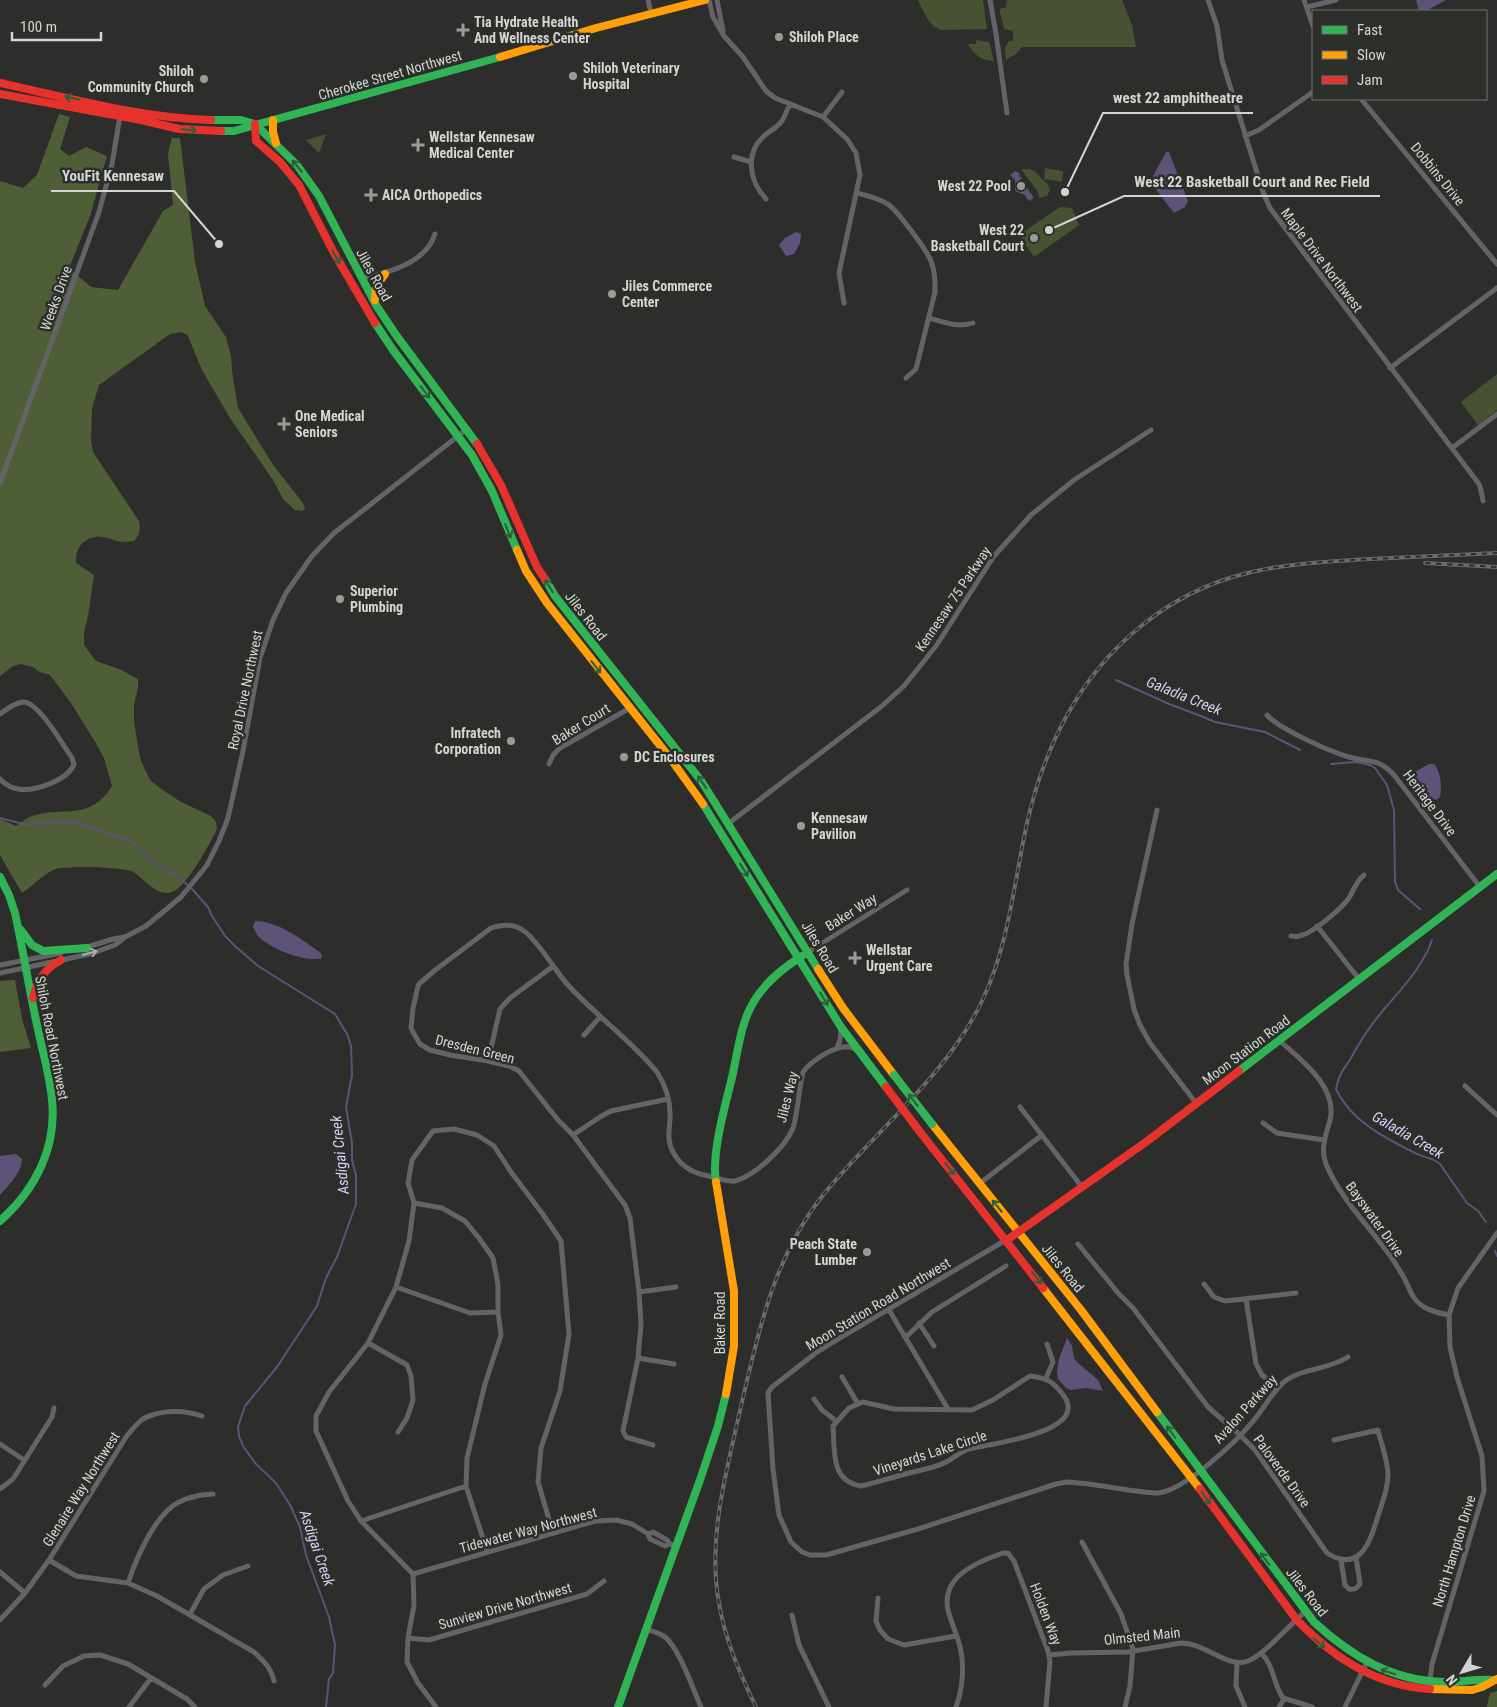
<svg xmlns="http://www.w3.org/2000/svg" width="1497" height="1707" viewBox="0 0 1497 1707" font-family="'Roboto Condensed',sans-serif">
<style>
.green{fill:#475233}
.forest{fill:#505e38}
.water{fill:#5e5278}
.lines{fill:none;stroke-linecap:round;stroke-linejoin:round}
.stream{stroke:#5e5278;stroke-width:2}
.street{stroke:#646468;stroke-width:5}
.fast{stroke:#30b455;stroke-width:8}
.slow{stroke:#ff9f0a;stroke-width:8}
.jam{stroke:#e5322d;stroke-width:8}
.rail-casing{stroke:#6a6a6c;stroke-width:4}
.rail{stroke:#2d2f2b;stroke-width:2;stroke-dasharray:5.5;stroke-linecap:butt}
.fast-bridge{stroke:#30b455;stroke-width:8}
.jam-bridge{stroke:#e5322d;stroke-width:8}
.oneway{stroke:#2e5e3a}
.oneway2{stroke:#adadad}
.poi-dot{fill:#9a9b98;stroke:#2d2f2b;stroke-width:2}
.labels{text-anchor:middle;stroke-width:5;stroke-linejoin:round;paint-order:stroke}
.poi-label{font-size:14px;font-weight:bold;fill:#d4d5d2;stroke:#2d2f2b;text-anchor:start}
.street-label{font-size:14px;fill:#d4d5d2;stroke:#2d2f2b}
.water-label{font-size:15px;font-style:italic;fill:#d9cdf7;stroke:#2d2f2b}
.leader{fill:none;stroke:#d4d5d2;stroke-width:2}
.callout-dot{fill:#d4d5d2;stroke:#2d2f2b;stroke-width:2}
.callout-label{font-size:15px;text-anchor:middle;font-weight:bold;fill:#d4d5d2;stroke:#2d2f2b;stroke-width:5;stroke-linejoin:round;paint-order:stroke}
</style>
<rect width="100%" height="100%" fill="#2d2e2c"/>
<!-- green -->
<path class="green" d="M918,0H983L987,29L942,30C928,26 924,12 918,0Z
M1007,0H1122L1132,25L1136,47H1022L1016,54L1006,60L1005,48L1009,41H1013V31L1004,29L1000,12V9L1006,7Z
M976,40L989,42L994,61C982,61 973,54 968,44H976Z
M326,134L319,153L306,140Z
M1045,168L1063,171L1062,182L1044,179Z
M1021,169C1040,168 1035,176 1047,183L1050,190L1047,196L1039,198L1038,192Z
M1060,207L1072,208L1079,225L1034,257L1019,235Z
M1497,374V410L1478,425L1461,402Z"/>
<!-- forest -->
<path class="forest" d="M59,114L70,117L60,149L69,156L86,147L107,156L90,216L69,268L91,287L118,290L163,211L173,205L168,154L172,138H180L195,262L205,306L226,337L231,357L232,371L238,408L273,465L303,503L305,509L302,511L295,510L283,499L273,480L230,418L202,370L188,336L182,332L170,334L99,385L92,408L91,441L93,452L139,521C141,530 140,534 134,541C130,541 126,542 122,542C113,541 104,535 95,537C81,539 75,551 76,563L94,575L88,616L84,632V645L96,661L119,669L138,679V688L134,704V722L140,758L145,770L151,781L164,791L181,802L211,816L216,822L217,829C209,845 190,880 176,890C159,901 146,879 133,872C122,867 65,865 53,870C44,874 31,887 22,893L0,855V819L16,826C21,823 26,818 32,816C62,806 90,822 112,786L104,758L97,745L71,703L50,675L40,672L33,667L21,664L13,666L0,676V181L23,188L37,175Z
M15,980L22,1019L31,1048L0,1052V981Z
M1497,1691V1707H1487L1490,1693Z"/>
<!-- water -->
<path class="water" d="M1416,0H1446L1426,11H1419Z
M1166,152H1169L1188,201L1185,207L1174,213L1150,182Z
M1015,171L1020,174L1019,176L1022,178L1020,180C1028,185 1027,191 1033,196V198L1030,201L1027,199L1025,195L1015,191V180L1010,175Z
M796,232L801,234L800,243L794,254L786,256L779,245L785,238Z
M1429,764H1434C1441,772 1442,787 1440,797L1436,800C1427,796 1414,786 1411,776L1413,773Z
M255,921C280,922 301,939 321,953L322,958C306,963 271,949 259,937C257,935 255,930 253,927Z
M16,1154L22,1159C22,1172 9,1185 0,1195V1156Z
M1067,1338L1072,1346L1074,1358L1078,1363L1098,1380L1103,1391L1086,1388L1071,1390L1066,1388L1058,1379L1057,1371L1059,1359Z"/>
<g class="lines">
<!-- stream -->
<path class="stream" d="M1116,680L1169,704L1201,716L1215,722L1265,732L1300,750
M1331,764L1356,762L1370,765L1375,768L1387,785L1394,810L1395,882L1398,890L1420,909
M0,818L27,825L53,822L78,823L132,842L156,864L179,877L193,890L208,907L212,916L225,936L236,947L258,966L335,1014L347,1034L351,1046L352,1075L346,1107L352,1143V1160L356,1175V1204L337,1257L326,1278L317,1306L277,1367L245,1406L238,1427L239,1436L243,1446L255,1463L276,1483L290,1505L300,1527L306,1555L329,1617L335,1645L333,1673L329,1679L326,1707
M1432,940C1423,966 1404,986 1386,1007C1373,1022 1360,1041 1351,1058C1343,1071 1339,1073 1336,1089C1351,1121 1385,1138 1415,1153C1424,1158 1432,1157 1440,1164L1467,1203L1478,1211L1486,1222
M1495,1251L1497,1256"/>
<!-- street -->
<path class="street" d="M648,0L651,13
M709,0L713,17L724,36L743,57L766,91L775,98L823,117L847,139L856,153L860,175L839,273L844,303
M717,0L723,31
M990,0L996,34L1007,113
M1208,0L1217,26L1222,60L1263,192L1270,208L1479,484L1481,490L1483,501
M1304,0L1313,26
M1307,7L1336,0
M1361,99L1497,264
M823,117L842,92
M1245,136L1259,130L1313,92
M734,157L751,162
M857,193C868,196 879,198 889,205C899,213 926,249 931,261C935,271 935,281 935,292L916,369L906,378
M766,199C750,182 744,154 764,136C769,131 777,128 782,121C785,116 787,110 790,104
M362,278C388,273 426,263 435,234
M929,318C943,322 958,328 973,323
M1390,368L1497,288
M1452,448L1497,414
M0,483L99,212L112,164L120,116
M0,714C7,709 16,702 24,702C39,703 63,745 72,758L74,764C68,780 35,792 18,789C11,788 5,784 0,779
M1267,715C1279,729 1331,752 1349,757C1370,763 1377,757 1394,775L1480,887
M549,764L553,755L560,748L630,708
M1157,810L1132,924L1126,964L1127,975L1134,1009L1140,1025L1150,1043L1196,1103
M729,823L882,706L904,686L936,646L994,556L1031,515L1074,480L1151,430
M1317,926L1359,979
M1291,936C1294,936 1297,937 1299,936C1312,934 1341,909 1349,898C1354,890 1356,881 1364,875
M84,948L113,939L124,937
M808,952L907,890
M0,965L61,953
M0,973L90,954L115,945L125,937L146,926L181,897L207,865L219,841L228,818L243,751L260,658L273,620L286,593L312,556L334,533L467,429
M584,1035L600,1017
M1280,1041C1301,1060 1338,1087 1330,1120C1326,1135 1320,1149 1326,1164C1339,1195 1362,1219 1382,1245C1390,1254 1397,1266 1403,1276C1409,1286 1411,1298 1421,1305C1429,1311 1439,1313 1449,1315
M837,1048L840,1040L841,1027
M488,1061L500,1009L510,998L552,967
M1465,1086L1497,1115
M1020,1107L1082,1187
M1263,1123L1277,1133L1324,1140
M573,1135L600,1117L611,1111L668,1099
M979,1184L1042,1135
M414,1203L442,1208L465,1221L479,1238L493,1258L498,1285V1312L501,1335L485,1384L467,1458L466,1486L487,1551
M1006,1240L843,1336L817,1352L772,1387L768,1393L773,1469L779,1515L791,1542L802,1552L810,1555H826L918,1529L1056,1484L1067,1482C1088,1483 1108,1487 1128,1490C1138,1491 1148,1493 1158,1493C1184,1491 1237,1441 1254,1420C1265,1407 1272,1392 1285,1381C1303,1368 1328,1370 1348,1357
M1078,1244L1119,1294L1133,1308L1208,1407L1240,1435L1255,1450L1327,1553C1362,1575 1371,1538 1379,1513C1383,1501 1388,1488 1388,1475C1388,1460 1381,1444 1378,1430L1334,1440
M1204,1284L1214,1297L1225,1301L1296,1293
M396,1287L470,1313L498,1312
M639,1292L676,1287
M1246,1299L1256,1364L1262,1375L1277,1388
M889,1310L948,1409
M919,1323L934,1346
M906,1337L932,1312L1006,1266
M368,1343L407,1365L411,1376L413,1400L407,1418L398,1432
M638,1358L674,1364
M1030,1376C1047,1378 1053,1381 1064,1396C1090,1433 988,1444 969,1449C960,1452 954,1458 946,1462C935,1468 921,1470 909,1473C893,1477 878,1482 861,1486C830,1481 835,1451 833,1426L849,1408L863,1402L894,1409L972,1410L993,1400Z
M842,1377L858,1404
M1046,1378L1053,1362L1047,1344
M814,1399L822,1410L836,1421
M0,1444L24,1460
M653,1445L626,1437L623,1431L638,1358L641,1324L639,1292L630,1218L625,1205L573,1135L558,1120L519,1071L509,1066L488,1061L450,1055L430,1050L420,1044L413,1032L411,1028L413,1008L418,986L420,983L434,971L491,928C502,924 514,924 524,931C538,941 554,969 567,984C595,1015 631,1040 657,1072C666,1086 671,1102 670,1119C669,1131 667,1141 673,1152C682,1169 696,1174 713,1177C720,1179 727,1182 735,1181C755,1176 788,1145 794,1125C798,1108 799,1089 803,1072C810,1062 836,1044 849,1047C852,1047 854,1049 857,1050
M0,1489L13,1479L52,1417L54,1408
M361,1521L466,1486
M648,1534L653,1532L667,1540L670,1544
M1082,1542L1121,1614L1133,1649L1130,1686L1125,1707
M49,1560L76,1576L128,1583L157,1596L254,1652C264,1661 271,1668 274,1681
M1341,1560L1345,1585L1349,1589C1355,1590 1358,1588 1360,1583L1356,1558
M0,1572L25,1593
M413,1574L595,1521L616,1520L632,1524L648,1534L650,1539L665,1546L670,1544L675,1546
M128,1583C136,1559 155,1514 179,1502C190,1496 202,1495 213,1494
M878,1598L876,1621L880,1630L888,1639L904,1645L956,1636
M190,1614L204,1589L223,1575L248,1566
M792,1615L799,1645L829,1707
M0,1620L25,1593L49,1560L126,1437C131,1431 137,1423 143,1419C161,1409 184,1410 202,1416
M646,1629C652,1631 660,1633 665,1637C679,1648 693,1689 701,1707
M408,1638L429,1640L587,1594L604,1581
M1261,1653C1274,1665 1273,1684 1283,1698L1312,1707
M1049,1655L1071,1653L1128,1652L1181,1643C1198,1643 1210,1653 1225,1659C1232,1662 1241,1664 1248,1661C1263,1656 1290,1624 1305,1612
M1237,1662L1236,1686L1245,1707
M1430,1681L1432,1664L1484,1491L1482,1456L1457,1377L1450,1347L1449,1315L1458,1288L1497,1233
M45,1685L63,1666L84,1656L100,1655L128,1664L187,1699L195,1707
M129,1707L151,1678
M436,1707L418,1683L407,1662L408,1638L414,1605L413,1574L361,1521L348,1501L316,1431V1416L329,1392L368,1343L396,1287L409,1241L414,1203L408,1183L412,1160L433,1131L454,1129L477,1135L494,1146L511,1172L542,1213L561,1241L569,1334L560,1391L541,1448L538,1482L553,1533
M956,1707C963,1688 965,1663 959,1643C956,1632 951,1622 948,1610C941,1576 977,1562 1003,1553H1008L1014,1561L1048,1651L1050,1661L1046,1707
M1279,1707L1284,1699
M1345,1707L1367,1662"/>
<!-- fast -->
<path class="fast" d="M211,120H241L255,124L297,165L319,196L376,305L396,335L477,444
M221,131H234L500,57
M375,323L393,350L472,455L492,491L517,550
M545,579L555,596L702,782L818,969
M703,804L841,1027L886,1087
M0,877L9,895L15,913C23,950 29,988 37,1025C42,1050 50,1075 52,1100C57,1148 35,1190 0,1221
M21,930L32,945L43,951L87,948
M1239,1071L1497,874
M716,1182C711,1152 726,1104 733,1073C738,1050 741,1023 753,1003C764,983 783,968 802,956
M1157,1412L1314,1622C1351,1656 1392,1681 1444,1682C1461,1682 1477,1679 1494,1680
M618,1707L700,1480L718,1426L726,1394"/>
<!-- slow -->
<path class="slow" d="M500,57L596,28L705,0
M273,120V132L276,143
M375,300L376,286L385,274
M517,550L526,571L547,603L670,758L703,804
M818,969L843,1008L894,1075
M932,1124L1081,1310L1157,1412
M716,1182L734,1291V1346L726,1394
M1043,1288L1200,1489
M1430,1689L1472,1690L1482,1687L1497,1679"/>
<!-- jam -->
<path class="jam" d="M0,83C69,98 140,118 211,120
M0,94L141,120L179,129L221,131
M255,124L256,141L280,162L299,185L334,253L375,323
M477,444L501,485L537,567L545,579
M33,998C38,980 44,969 61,960
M920,1132L1043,1288
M1007,1240L1146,1142L1239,1071
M1200,1489L1296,1619C1332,1657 1376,1686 1430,1689"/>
<defs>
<path id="rail" d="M1425,563L1497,567
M756,1707C736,1666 719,1625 716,1579C712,1523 727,1469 739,1415C757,1338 772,1259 823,1195C876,1130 947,1076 983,999C1009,944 1014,882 1027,823C1044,748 1079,676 1140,627C1211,568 1282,564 1370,559C1412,557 1455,555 1497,553"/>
</defs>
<!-- rail casing -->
<use href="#rail" class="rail-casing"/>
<!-- rail -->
<use href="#rail" class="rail"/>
<!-- fast-bridge -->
<path class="fast-bridge" d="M894,1075L932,1124"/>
<!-- jam-bridge -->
<path class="jam-bridge" d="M886,1087L920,1132"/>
</g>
<!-- one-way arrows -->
<defs><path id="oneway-shaft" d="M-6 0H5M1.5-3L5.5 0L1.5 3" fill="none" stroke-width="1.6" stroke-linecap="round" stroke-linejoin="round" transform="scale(1.25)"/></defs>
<g class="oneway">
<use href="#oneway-shaft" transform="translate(72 98) rotate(-167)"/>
<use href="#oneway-shaft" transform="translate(189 130) rotate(5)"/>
<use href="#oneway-shaft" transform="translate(297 166) rotate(-130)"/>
<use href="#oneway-shaft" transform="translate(336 257) rotate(61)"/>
<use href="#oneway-shaft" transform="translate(425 392) rotate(53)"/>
<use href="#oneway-shaft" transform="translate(508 531) rotate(68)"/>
<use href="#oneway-shaft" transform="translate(549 586) rotate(-122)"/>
<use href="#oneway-shaft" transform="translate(596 667) rotate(52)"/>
<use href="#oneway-shaft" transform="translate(702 782) rotate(-125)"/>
<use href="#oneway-shaft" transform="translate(744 870) rotate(58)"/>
<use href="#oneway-shaft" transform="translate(824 999) rotate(59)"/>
<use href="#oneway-shaft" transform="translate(913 1100) rotate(-128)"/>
<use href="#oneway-shaft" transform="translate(950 1169) rotate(51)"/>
<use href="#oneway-shaft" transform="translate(997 1206) rotate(-129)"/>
<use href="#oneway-shaft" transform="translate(1037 1278) rotate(52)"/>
<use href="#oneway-shaft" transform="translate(1171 1432) rotate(-127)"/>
<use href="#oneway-shaft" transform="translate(1206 1498) rotate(54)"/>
<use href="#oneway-shaft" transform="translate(1265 1559) rotate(-127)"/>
<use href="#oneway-shaft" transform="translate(1319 1643) rotate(41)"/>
<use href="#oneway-shaft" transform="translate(1388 1672) rotate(-162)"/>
</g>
<use class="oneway2" href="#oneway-shaft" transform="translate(90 953) rotate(-16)"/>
<!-- markers -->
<g class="poi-dot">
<path d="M460.5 22.5h5v5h5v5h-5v5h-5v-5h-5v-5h5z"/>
<circle cx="779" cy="37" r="5"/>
<circle cx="573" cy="76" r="5"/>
<circle cx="204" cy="79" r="5"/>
<path d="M415.5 137.5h5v5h5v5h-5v5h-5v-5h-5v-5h5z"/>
<circle cx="1021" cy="186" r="5"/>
<path d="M368.5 187.5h5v5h5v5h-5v5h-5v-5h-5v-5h5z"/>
<circle cx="1034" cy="238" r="5"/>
<circle cx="612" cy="294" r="5"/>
<path d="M281.5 416.5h5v5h5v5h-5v5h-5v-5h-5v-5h5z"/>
<circle cx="340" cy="599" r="5"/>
<circle cx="511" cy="741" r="5"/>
<circle cx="624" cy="757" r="5"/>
<circle cx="801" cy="826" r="5"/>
<path d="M852.5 950.5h5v5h5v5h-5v5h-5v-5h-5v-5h5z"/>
<circle cx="867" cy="1252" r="5"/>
</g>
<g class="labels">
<!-- poi labels -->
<g class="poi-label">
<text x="474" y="27">Tia Hydrate Health<tspan x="474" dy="16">And Wellness Center</tspan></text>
<text x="789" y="42">Shiloh Place</text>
<text x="583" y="73">Shiloh Veterinary<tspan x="583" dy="16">Hospital</tspan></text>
<text x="194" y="76" text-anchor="end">Shiloh<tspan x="194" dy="16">Community Church</tspan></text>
<text x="429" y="142">Wellstar Kennesaw<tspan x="429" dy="16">Medical Center</tspan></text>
<text x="1011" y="191" text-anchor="end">West 22 Pool</text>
<text x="382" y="200">AICA Orthopedics</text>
<text x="1024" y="235" text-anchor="end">West 22<tspan x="1024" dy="16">Basketball Court</tspan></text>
<text x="622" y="291">Jiles Commerce<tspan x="622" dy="16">Center</tspan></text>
<text x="295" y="421">One Medical<tspan x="295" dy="16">Seniors</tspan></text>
<text x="350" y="596">Superior<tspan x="350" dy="16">Plumbing</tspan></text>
<text x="501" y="738" text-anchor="end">Infratech<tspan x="501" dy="16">Corporation</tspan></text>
<text x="634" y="762">DC Enclosures</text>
<text x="811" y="823">Kennesaw<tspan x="811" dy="16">Pavilion</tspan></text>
<text x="866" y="955">Wellstar<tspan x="866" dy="16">Urgent Care</tspan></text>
<text x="857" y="1249" text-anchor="end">Peach State<tspan x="857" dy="16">Lumber</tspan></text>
</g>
<!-- street labels -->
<g class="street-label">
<text transform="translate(390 75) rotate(-16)" y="5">Cherokee Street Northwest</text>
<text transform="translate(1438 174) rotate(51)" y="5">Dobbins Drive</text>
<text transform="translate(1322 260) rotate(53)" y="5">Maple Drive Northwest</text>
<text transform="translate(374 275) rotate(61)" y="5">Jiles Road</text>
<text transform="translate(56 298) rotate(-70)" y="5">Weeks Drive</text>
<text transform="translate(953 599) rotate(-56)" y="5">Kennesaw 75 Parkway</text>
<text transform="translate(586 616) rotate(52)" y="5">Jiles Road</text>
<text transform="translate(245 690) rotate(-78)" y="5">Royal Drive Northwest</text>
<text transform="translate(581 724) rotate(-32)" y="5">Baker Court</text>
<text transform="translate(1430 803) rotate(53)" y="5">Heritage Drive</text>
<text transform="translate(851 912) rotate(-32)" y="5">Baker Way</text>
<text transform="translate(820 947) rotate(59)" y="5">Jiles Road</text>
<text transform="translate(52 1038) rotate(79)" y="5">Shiloh Road Northwest</text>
<text transform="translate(475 1049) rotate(14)" y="5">Dresden Green</text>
<text transform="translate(1246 1050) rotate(-37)" y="5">Moon Station Road</text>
<text transform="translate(787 1097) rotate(-76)" y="5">Jiles Way</text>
<text transform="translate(1375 1219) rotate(54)" y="5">Bayswater Drive</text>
<text transform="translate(1063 1268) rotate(51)" y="5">Jiles Road</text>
<text transform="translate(878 1304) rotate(-31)" y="5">Moon Station Road Northwest</text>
<text transform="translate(720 1323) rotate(-90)" y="5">Baker Road</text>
<text transform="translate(1245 1409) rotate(-48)" y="5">Avalon Parkway</text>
<text transform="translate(930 1453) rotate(-18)" y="5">Vineyards Lake Circle</text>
<text transform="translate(1282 1471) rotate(54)" y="5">Paloverde Drive</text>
<text transform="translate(81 1489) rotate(-58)" y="5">Glenaire Way Northwest</text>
<text transform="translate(528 1530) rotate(-15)" y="5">Tidewater Way Northwest</text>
<text transform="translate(1454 1551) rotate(-73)" y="5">North Hampton Drive</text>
<text transform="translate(1307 1592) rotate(52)" y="5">Jiles Road</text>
<text transform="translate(505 1606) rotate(-16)" y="5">Sunview Drive Northwest</text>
<text transform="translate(1046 1614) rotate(69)" y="5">Holden Way</text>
<text transform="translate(1142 1636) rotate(-6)" y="5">Olmsted Main</text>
</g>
<!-- water labels -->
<g class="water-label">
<text transform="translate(1184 696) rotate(22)" y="5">Galadia Creek</text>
<text transform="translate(1408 1135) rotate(30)" y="5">Galadia Creek</text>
<text transform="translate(340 1155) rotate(-96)" y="5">Asdigai Creek</text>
<text transform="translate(317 1548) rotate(71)" y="5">Asdigai Creek</text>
</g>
</g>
<!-- callouts -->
<path class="leader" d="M1065 192L1103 113H1253M219 244L174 191H51M1049 230L1124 196H1380"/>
<g class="callout-dot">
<circle cx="1065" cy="192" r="5"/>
<circle cx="219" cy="244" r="5"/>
<circle cx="1049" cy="230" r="5"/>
</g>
<g class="callout-label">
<text x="1178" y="103">west 22 amphitheatre</text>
<text x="113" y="181">YouFit Kennesaw</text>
<text x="1252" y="187">West 22 Basketball Court and Rec Field</text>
</g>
<!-- legend -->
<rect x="1312" y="10" width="175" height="90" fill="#2d2f2b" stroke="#70716e"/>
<rect x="1322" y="26" width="25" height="8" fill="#30b455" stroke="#70716e"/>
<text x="1357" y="35" font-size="15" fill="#d4d5d2">Fast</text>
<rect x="1322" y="51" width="25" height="8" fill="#ff9f0a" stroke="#70716e"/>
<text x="1357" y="60" font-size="15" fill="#d4d5d2">Slow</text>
<rect x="1322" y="76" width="25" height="8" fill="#e5322d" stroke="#70716e"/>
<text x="1357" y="85" font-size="15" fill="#d4d5d2">Jam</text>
<!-- north arrow -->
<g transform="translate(1462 1672) rotate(232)" stroke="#2d2f2b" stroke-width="4" paint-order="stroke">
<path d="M0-4L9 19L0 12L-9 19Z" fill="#d4d5d2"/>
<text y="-8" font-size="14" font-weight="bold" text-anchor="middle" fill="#d4d5d2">N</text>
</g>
<!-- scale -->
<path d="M12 32v8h89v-8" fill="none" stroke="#d4d5d2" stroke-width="2.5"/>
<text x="20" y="32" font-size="15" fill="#d4d5d2" stroke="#2d2f2b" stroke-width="4" paint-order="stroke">100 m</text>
</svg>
